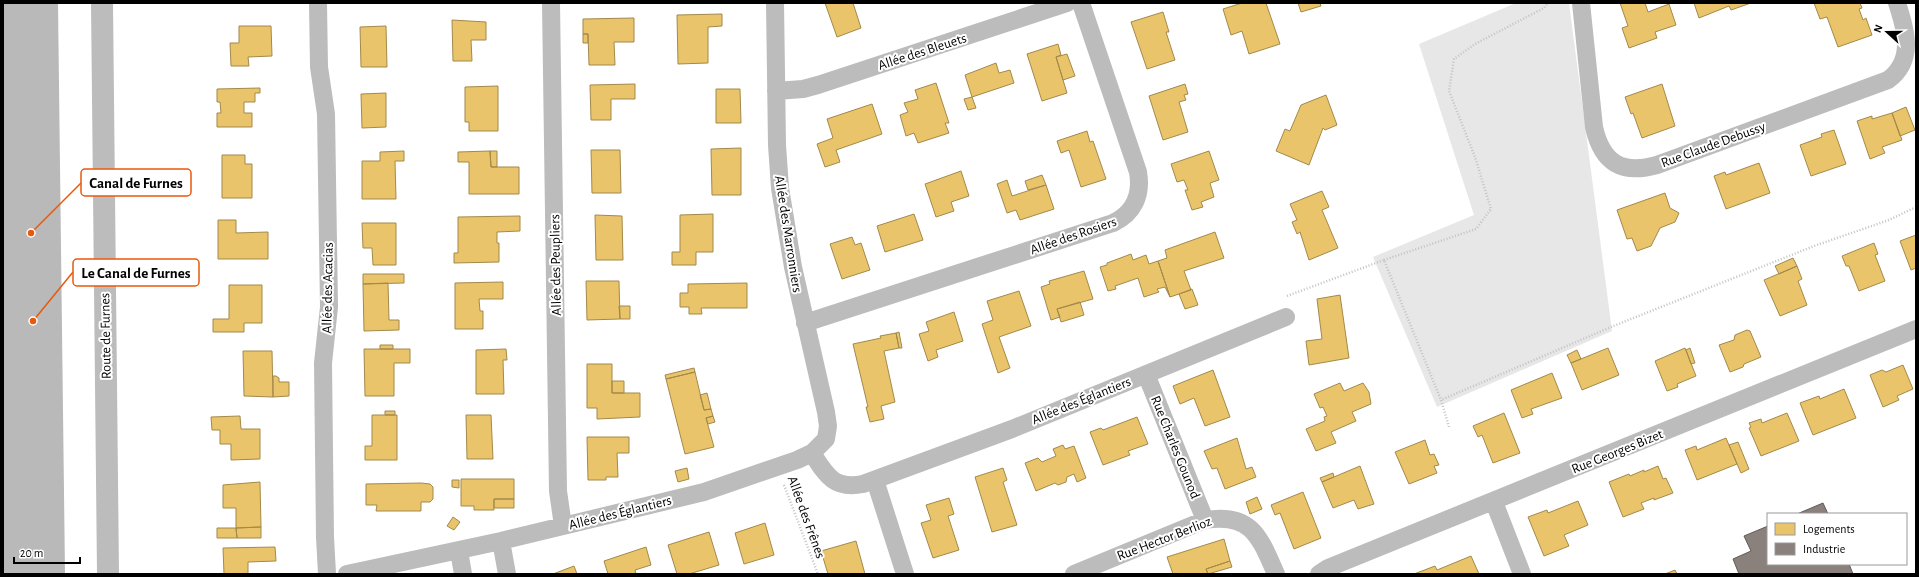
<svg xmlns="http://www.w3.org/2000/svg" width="1919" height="577" viewBox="0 0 1919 577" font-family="'Alegreya Sans',sans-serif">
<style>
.green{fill:#e7e7e7}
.water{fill:#b9b9b9}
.homes{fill:#e9c46a;stroke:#a3894a}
.industry{fill:#8a817c;stroke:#615a57}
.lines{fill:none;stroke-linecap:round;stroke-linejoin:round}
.path{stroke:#c2c2c2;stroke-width:2.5;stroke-dasharray:1 2;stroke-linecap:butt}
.minor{stroke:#bcbcbc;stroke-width:18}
.primary{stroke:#bcbcbc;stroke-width:22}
.labels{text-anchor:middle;stroke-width:4;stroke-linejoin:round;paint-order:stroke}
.street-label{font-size:14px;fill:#000;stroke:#fff}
.leader{fill:none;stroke:#e8590c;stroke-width:1.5}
.callout-dot{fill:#e8590c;stroke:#fff;stroke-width:1.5}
.callout{fill:#fff;stroke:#e8590c;stroke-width:1.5}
.callout-label{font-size:15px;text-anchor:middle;font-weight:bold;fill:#000}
</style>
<rect width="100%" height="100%" fill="#fff"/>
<!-- green -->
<path class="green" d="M1516,3H1569L1612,331L1437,407L1373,257L1474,215L1419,44Z"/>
<!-- water -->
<path class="water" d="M3,3H58L65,574H4Z"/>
<!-- homes -->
<path class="homes" d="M825,3H853L861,28L837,37Z
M1242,3H1266L1280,44L1249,54L1242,31L1231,35L1223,9Z
M1298,3H1320L1321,6L1301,12Z
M1620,3H1645L1648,12L1669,4L1676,25L1655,32L1657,38L1629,48L1622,28L1628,26Z
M1694,3H1751L1731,10L1729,6L1699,18Z
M1814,3H1860L1862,8L1859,9L1863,20L1866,18L1872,35L1838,47L1827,17L1820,19Z
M1163,12L1169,32H1166L1175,60L1147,69L1131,22Z
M722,14V26L708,27V63L678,64L677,15Z
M634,18V42H614L615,65H589L588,34H583V19Z
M452,20L486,22V40H471L472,61H453Z
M239,26H271L272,56L248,57L249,66H231L230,43H239Z
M386,26L387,67H361L360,27Z
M583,34H588V43H583Z
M1058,44L1061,55L1056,57L1067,93L1042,101L1027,54Z
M1067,54L1075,76L1063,80L1056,57Z
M996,63L999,73L1010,70L1014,83L972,97L965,75Z
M936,83L949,123H945L949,133L918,143L914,133L906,136L900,115L908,112L904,103L918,99L915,90Z
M635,84V99H611V120H591L590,85Z
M1185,84L1188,94L1184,95L1186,100L1179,102L1188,132L1163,140L1149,96Z
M1662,84L1675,126L1642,138L1633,113L1631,114L1625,97Z
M498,86V131H469V122H465V87Z
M260,88V93H255V102H244V113H252V127H217V113H221L220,102H217V89Z
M716,89H740L741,123H716Z
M386,93V127L362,128L361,94Z
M1326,95L1337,125L1325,130L1323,128L1309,165L1276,151L1285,129L1290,131L1301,105Z
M972,97L976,108L968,110L964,99Z
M872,104L882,134L836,150L840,162L825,167L817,144L833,138L827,119Z
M1906,107L1915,130L1900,136L1892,113Z
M1892,113L1902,140L1882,147L1885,153L1870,159L1857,121L1872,116V119Z
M1834,130L1846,164L1811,176L1800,145L1822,137L1821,134Z
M1087,131L1090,142L1093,141L1106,179L1081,187L1069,150L1061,153L1057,141Z
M741,148V195H712L711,149Z
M591,150H620L621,193H592Z
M404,151V161H395L396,199H362V161H380V152Z
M490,151H497V167H491Z
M490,151L491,167H519V194H469V162H458V152Z
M1209,151L1219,180L1210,183L1214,197L1201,202L1203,207L1192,210L1185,190H1188L1184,180L1177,182L1171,164Z
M222,155H245V164H252V198H222Z
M1759,163L1770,193L1726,209L1714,176L1725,172L1726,175Z
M961,171L969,196L951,202L954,211L936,217L925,184Z
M1042,175L1046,185L1028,190L1025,181Z
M1007,180L1012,196L1046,185L1054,209L1020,220L1016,210L1007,213L997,184Z
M1322,191L1329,207L1322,210L1338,248L1309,260L1300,232L1297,234L1292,222L1297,220L1290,204Z
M1665,193L1670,208L1679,213L1675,222L1660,228L1651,246L1637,251L1632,238L1627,239L1617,210Z
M713,214V252H696V265H672V252H680V215Z
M914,214L923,240L885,252L877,226Z
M595,215L622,216L623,260H596Z
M520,216V231L497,232V243H499V262L454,263V253H458V217Z
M218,220H236V233L268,232V259H218Z
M362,223H396V265H373L372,248H363Z
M1215,232L1224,258L1184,271L1191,290L1170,297L1158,261L1167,258L1165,250Z
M1916,235V268L1911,270L1900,241Z
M852,237L855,245L861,243L870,270L842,279L830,244Z
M1874,243L1878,254L1875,255L1885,281L1859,291L1849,266H1846L1842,256Z
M1131,254L1133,260L1146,255L1149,264L1158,261L1170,297L1165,287L1157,289L1159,292L1144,297L1138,278L1115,286L1116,289L1108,291L1100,267L1107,265V263Z
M1793,258L1797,266L1779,274L1775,266Z
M1797,266L1802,279L1798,281L1807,305L1780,316L1764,280Z
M1084,271L1093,299L1057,309L1060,317L1051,320L1041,287L1050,284L1049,281Z
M363,274H404V283L363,284Z
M586,281H619L620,319L587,320Z
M503,282V299H479L480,311H483V329H455V283Z
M388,283L389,320H399V330L364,331L363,284Z
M747,283V308H701L702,314H689V307H680V293H688V284Z
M229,285H262V323H244V332H213V319H229Z
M1192,289L1198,305L1185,309L1179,294Z
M1019,291L1031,326L999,337L1010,368L998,373L982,324L993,320L987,301Z
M1340,295L1349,358L1309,365L1306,341L1322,339L1317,299Z
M1080,302L1084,315L1061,322L1057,309Z
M619,306H630V319H620Z
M954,312L963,341L936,350L938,357L928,361L919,334L929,331L926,322Z
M1747,330L1750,331L1761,357L1744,364L1743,367L1730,372L1719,345L1734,340L1735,335Z
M899,332L902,348H899L896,333Z
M896,333L899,348L884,351L895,402L881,406L884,419L870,422L866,407H868L853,344L881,338L880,336Z
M380,345H393V349H380Z
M1608,348L1619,375L1582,390L1571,363Z
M1685,348L1696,376L1677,384L1678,387L1667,391L1655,361Z
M1690,348L1695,363L1691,364L1686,350Z
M364,349H410V363H394V396H365Z
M506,349L507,360H503L504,394H476V350Z
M1577,350L1581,359L1571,363L1567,355Z
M243,351H272L273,397L244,396Z
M587,364H612V393H640V417L597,419V408H587Z
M1903,365L1913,389L1897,396L1899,400L1883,407L1870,375L1882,370L1886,372Z
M694,368L695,372L666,379L665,375Z
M1213,370L1230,417L1205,426L1194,398L1180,404L1173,386Z
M695,372L704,410L711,409L713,416L706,418L714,447L685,454L666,379Z
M1552,373L1562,398L1531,409L1533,414L1522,418L1511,390Z
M273,376H276L279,378V382H289V396L273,397Z
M612,381H624V393H612Z
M1340,383L1344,391L1363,383L1369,392L1371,404L1352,412L1356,421L1331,432L1336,443L1316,451L1306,429L1325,421L1324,417L1327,416L1323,407L1320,408L1314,394Z
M1844,389L1856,418L1813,435L1800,403L1819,396L1820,399Z
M707,393L711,409L704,410L700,395Z
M385,411H395V415H385Z
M1504,413L1520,453L1493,463L1482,435L1478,437L1473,426Z
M1787,413L1799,441L1761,456L1749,428L1751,427L1749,423L1761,419L1762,423Z
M372,415H397V460H365V446H372Z
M466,415H491L493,459H467Z
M240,416L241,429H260V459L231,460V444H220V430H212L211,417Z
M713,416L715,422L708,424L706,418Z
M1137,417L1148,444L1128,451L1130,455L1103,465L1090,432L1101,428L1103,430Z
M587,437H629V453H617L618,477H606V480H588Z
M1237,438L1246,469L1252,467L1256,477L1225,489L1217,468L1212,469L1204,451Z
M1726,438L1737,464L1697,480L1685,450L1696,446L1697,450Z
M1425,440L1430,455L1434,454L1439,465L1434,466L1437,473L1409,484L1395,452Z
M1738,442L1749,469L1741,473L1729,445Z
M1063,445L1065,449L1074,446L1086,478L1077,482L1074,474L1067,477L1066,482L1058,485L1055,483L1036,491L1025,463L1038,458L1042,462L1056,456L1053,449Z
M1360,466L1374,504L1358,509L1354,500L1333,508L1322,482Z
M1658,466L1663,479L1666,478L1673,493L1654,500V498L1641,503L1644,509L1623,517L1609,482L1629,474L1630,476L1644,470V472Z
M687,468L689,479L678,482L675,471Z
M1003,468L1007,480L1003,482L1017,525L992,532L975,477Z
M1333,473L1334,477L1322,482L1320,478Z
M461,479H514V499H494V510H474V506H461Z
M452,480H459V488L452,487Z
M260,482L261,527L236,528V508H223V485Z
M421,483L430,484L433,487V499L430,502H421V511H376L377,505H366V484Z
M1303,492L1321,538L1294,549L1280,513L1275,515L1271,505Z
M1257,497L1262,509L1250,514L1246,502Z
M949,498L954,514L948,516L959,550L933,558L921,523L931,520L926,505Z
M494,499H514V508H494Z
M1578,501L1588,525L1564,535L1569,546L1544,556L1528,517L1547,510L1548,513Z
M453,517L460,522L454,530L447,526Z
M765,523L774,555L744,564L735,533Z
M261,527V538H237L236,528Z
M217,528H236L237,538H217Z
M709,532L719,565L689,574H677L668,545Z
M1224,539L1230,561L1206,569L1208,574H1173L1167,557Z
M856,541L865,574H828L821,551Z
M275,547L276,561L248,562V574H224L223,548Z
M646,547L651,565L635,570L636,574H608L604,561Z
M1471,556L1479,574H1414L1435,566L1437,570Z
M1230,561L1232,567L1208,574L1206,569Z
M574,566L577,574H553Z
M1675,570L1677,574H1665Z"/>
<!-- industry -->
<path class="industry" d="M1823,503L1828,514H1797Z
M1768,526V564H1849L1853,574H1739L1733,559L1751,551L1744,536Z"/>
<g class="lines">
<!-- path -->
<path class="path" d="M1384,260L1476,229L1491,209L1475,157L1449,91L1454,59L1475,44L1544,8L1548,3
M1287,296L1384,260L1441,400
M1449,427L1441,400L1611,327L1814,246L1889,220L1916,207
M784,485L818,574"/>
<!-- minor -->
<path class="minor" d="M318,3L319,67L326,114L329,307L323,363L325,537L327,574
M551,3L558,491L563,526
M1581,3L1594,127C1602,163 1622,175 1657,165L1888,80C1915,60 1906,30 1897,3
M776,91L803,89L818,85L1067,3
M805,323L1113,223C1134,213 1142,195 1138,172L1081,3
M1146,374L1205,520
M812,453C826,475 834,490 863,484L1012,429L1286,317
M875,480L905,574
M1494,502L1522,574
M501,541L507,574
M459,551L463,574
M347,574L501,541L704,492L730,483L797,460L812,453L826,439L828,426L826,412L793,267L780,188L777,145L775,3
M1074,574L1205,520C1252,512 1260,538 1276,574
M1319,574L1328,568L1916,329"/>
<!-- primary -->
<path class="primary" d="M102,3L108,574"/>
</g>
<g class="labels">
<!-- street labels -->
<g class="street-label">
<text transform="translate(922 51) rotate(-18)" y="5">Allée des Bleuets</text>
<text transform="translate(1713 144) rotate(-20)" y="5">Rue Claude Debussy</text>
<text transform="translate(789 234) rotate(81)" y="5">Allée des Marronniers</text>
<text transform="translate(1073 235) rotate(-19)" y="5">Allée des Rosiers</text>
<text transform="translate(555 265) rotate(-91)" y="5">Allée des Peupliers</text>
<text transform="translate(327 288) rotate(-89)" y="5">Allée des Acacias</text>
<text transform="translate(105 336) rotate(-91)" y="5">Route de Furnes</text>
<text transform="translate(1081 400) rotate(-22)" y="5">Allée des Églantiers</text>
<text transform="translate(1176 447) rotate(68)" y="5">Rue Charles Gounod</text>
<text transform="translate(1617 451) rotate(-22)" y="5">Rue Georges Bizet</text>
<text transform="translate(620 512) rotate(-14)" y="5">Allée des Églantiers</text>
<text transform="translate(807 517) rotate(70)" y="5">Allée des Frênes</text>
<text transform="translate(1164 538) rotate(-21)" y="5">Rue Hector Berlioz</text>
</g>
</g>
<!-- callouts -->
<path class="leader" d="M31 233L81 183M33 321L73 272"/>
<g class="callout-dot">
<circle cx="31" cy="233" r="4"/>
<circle cx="33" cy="321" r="4"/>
</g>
<g class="callout">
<rect x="81" y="169" width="110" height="27" rx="4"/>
<rect x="73" y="259" width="126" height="27" rx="4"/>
</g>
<g class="callout-label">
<text x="136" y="188">Canal de Furnes</text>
<text x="136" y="278">Le Canal de Furnes</text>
</g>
<!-- border -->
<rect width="1919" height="577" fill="none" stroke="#000000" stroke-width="8"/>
<!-- legend -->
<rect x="1767" y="513" width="140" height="52" fill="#ffffff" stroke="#999999"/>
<rect x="1775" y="523" width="20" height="12" fill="#e9c46a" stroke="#999999"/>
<text x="1803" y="533" font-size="12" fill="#000000">Logements</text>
<rect x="1775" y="543" width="20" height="12" fill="#8a817c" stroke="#999999"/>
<text x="1803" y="553" font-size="12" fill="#000000">Industrie</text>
<!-- north arrow -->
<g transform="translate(1887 32) rotate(291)" stroke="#ffffff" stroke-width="3" paint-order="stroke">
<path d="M0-3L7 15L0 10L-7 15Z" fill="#000000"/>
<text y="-6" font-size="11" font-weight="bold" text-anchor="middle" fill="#000000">N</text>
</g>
<!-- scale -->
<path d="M14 557v6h66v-6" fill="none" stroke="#000000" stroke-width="2"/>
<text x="20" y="557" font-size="12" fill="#000000" stroke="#ffffff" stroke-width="3" paint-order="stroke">20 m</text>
</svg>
